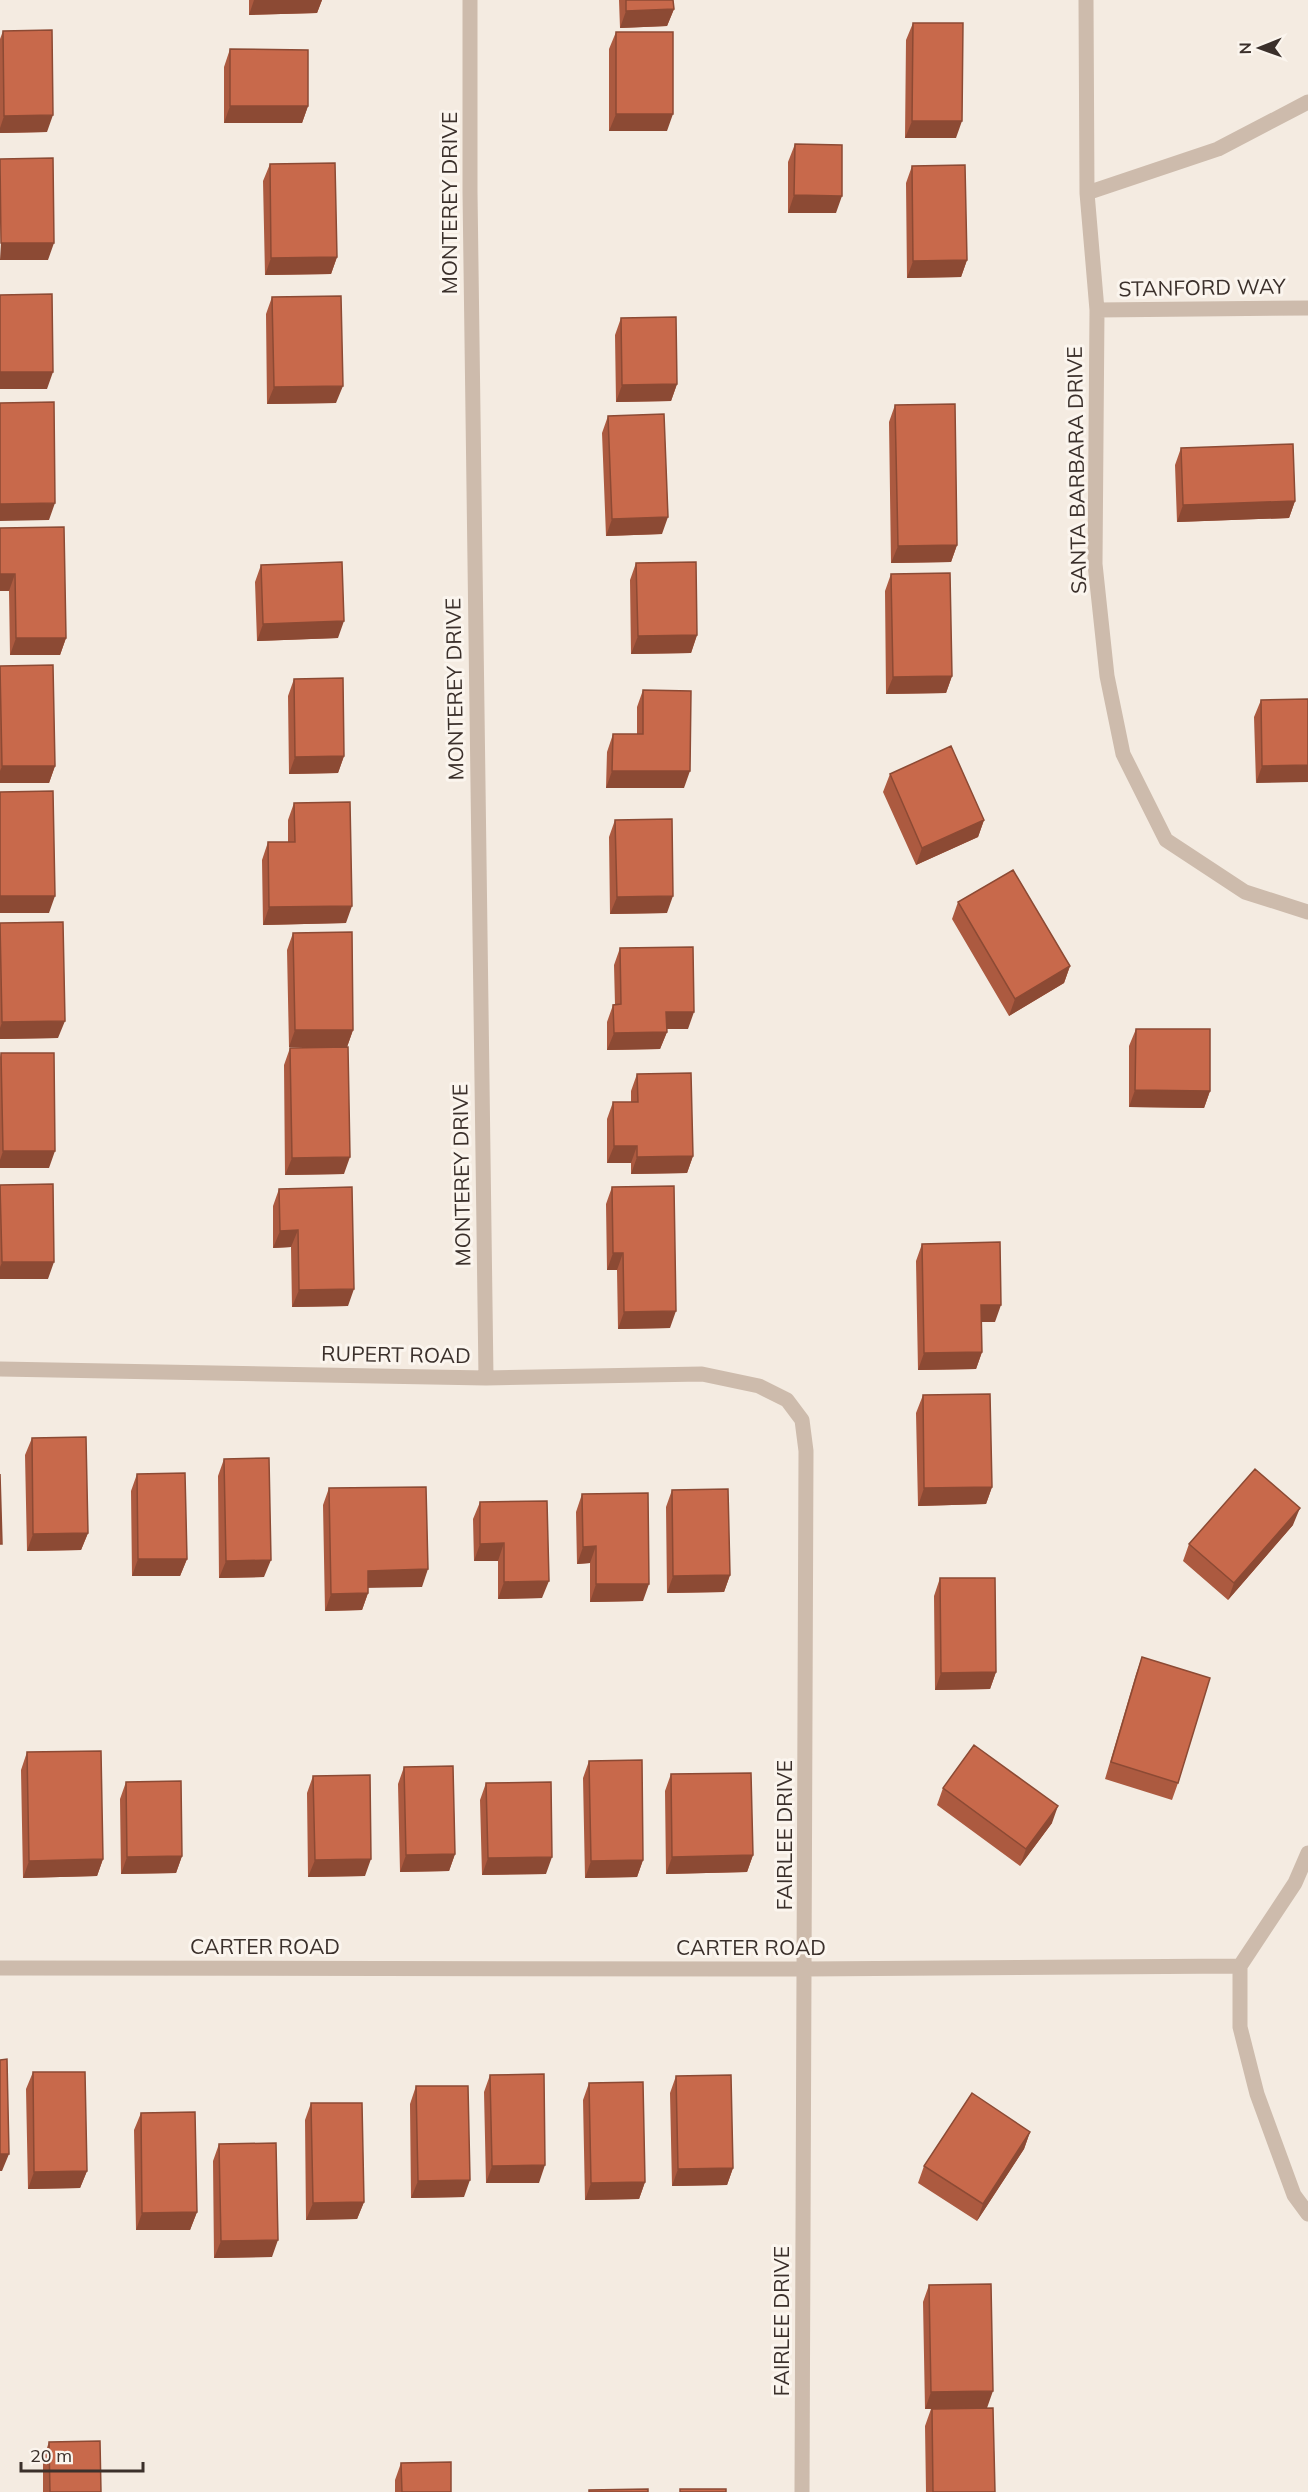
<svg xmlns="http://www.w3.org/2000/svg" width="1308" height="2492" viewBox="0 0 1308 2492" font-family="Mulish,sans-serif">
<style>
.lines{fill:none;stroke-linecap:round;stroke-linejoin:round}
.minor{stroke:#cdbbac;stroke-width:15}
.wall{fill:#ac5a40}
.shaded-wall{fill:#8c4a34}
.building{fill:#c8694b;stroke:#8c4a34;stroke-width:1.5}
.labels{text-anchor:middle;stroke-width:6;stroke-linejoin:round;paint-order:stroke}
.street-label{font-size:21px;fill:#3b302b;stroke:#fbf5ee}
</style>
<rect width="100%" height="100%" fill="#f4ebe1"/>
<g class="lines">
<!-- minor -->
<path class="minor" d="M470,0V192L486,1378
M1086,0L1087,193L1097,310L1095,564L1107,676L1123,754L1166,840L1245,892L1308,912
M1087,193L1218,149L1308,102
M1097,310L1308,308
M0,1369L486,1378L702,1374L759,1386L787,1400L802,1420L806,1451L802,2492
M1240,1966V2027L1257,2094L1294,2195L1308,2214
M1240,1966L1295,1883L1308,1853
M0,1968L805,1969L1240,1966"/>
</g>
<!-- wall -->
<path class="wall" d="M249,0H322L317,13L249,15Z
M619,0H673L674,9L667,26L620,28Z
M913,23L956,138H905L906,40Z
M3,31L47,132L0,133V39Z
M616,32L667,131H609V49Z
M230,49L308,106L302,123H224V67Z
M795,144L836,213H788V162Z
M270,164L337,257L331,274L265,275L263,181Z
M912,166L967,260L961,277L907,278L906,183Z
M272,297L336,403L267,404L266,314Z
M621,318L677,384L671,401L616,402L615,335Z
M895,405L957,545L951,562L891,563L889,422Z
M608,416L662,534L606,536L602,433Z
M1181,448L1295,501L1289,518L1177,522L1175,465Z
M0,528L66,638L60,655H10L9,591Z
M636,563L697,635L691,653L631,654L630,580Z
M261,565L338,638L257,641L255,582Z
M891,574L952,676L946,693L886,694L885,591Z
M0,666L55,766L49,783H0Z
M294,679L344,756L338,773L289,774L288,696Z
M643,690L684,788H606L607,752L613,734H637V707Z
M1308,699L1256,783L1254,717L1261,700Z
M890,774L984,820L978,837L916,865L883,792Z
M294,803L346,923L263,925L262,860L268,842H288V820Z
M615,820L667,913L610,914L609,837Z
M958,902L1070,966L1064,983L1009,1016L952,919Z
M0,923L58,1038L0,1039Z
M293,933L353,1030L347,1047H289L287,950Z
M620,948L688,1029H667V1032L660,1049L607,1050V1022L613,1005H615L614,965Z
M1136,1029L1210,1091L1204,1108L1129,1107V1046Z
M290,1048L344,1174L285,1175L284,1065Z
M1,1053L49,1168H0V1057Z
M637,1074L693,1156L687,1173L631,1174V1163H607V1119L613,1102H631V1091Z
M0,1185L48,1279H0Z
M612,1187L670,1328L618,1329L617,1270H607L606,1204Z
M279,1189L348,1306L292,1307L291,1247L273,1248V1206Z
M922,1244L995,1322H982V1352L976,1369L918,1370L916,1261Z
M923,1395L992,1487L986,1504L918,1506L916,1413Z
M32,1438L88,1533L81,1550L27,1551L25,1455Z
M224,1459L264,1577L219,1578L218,1476Z
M137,1474L187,1559L180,1576H132L131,1491Z
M329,1488L422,1587H368V1593L362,1610L325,1611L323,1505Z
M672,1490L730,1575L724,1592L667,1593L666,1507Z
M582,1494L643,1601L590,1602V1563L577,1564L576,1512Z
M480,1502L542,1598L498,1599V1561H474L473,1519Z
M1293,1525L1228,1600L1183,1561L1189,1544Z
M940,1578L996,1672L990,1689L935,1690L934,1596Z
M1142,1657L1178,1783L1172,1800L1105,1779L1136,1674Z
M27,1752L103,1859L97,1876L23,1878L21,1770Z
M589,1761L643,1860L637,1877L585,1878L583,1778Z
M404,1767L455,1854L449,1871L400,1872L398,1784Z
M671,1774L753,1855L747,1872L666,1874L665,1791Z
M313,1776L365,1876L308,1877L307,1793Z
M126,1782L182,1856L176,1873L121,1874L120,1799Z
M486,1783L546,1874L482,1875L480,1800Z
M943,1788L1052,1823L1020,1866L937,1805Z
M33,2072L87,2171L80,2188L28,2189L26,2089Z
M490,2075L539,2183H486L484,2092Z
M676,2076L733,2168L727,2185L672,2186L670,2093Z
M589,2083L645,2182L639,2199L585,2200L583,2100Z
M416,2086L464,2197L411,2198L410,2104Z
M311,2103L364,2202L357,2219L306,2220L305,2120Z
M141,2113L197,2212L190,2230H136L134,2130Z
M1030,2132L1024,2149L977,2221L918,2183L924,2166Z
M219,2144L272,2257L214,2258L213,2161Z
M929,2285L987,2408L995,2492H926L925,2426L931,2409H925L923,2302Z
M49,2442L101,2492H43V2459Z
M401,2463L451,2492H395V2480Z"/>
<!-- shaded-wall -->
<path class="shaded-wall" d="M254,0H322L317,13L249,15Z
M674,9L667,26L620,28L626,11Z
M230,106H308L302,123H224Z
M616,114H673L667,131H609Z
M53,115L47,132L0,133V128L4,116Z
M912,121H962L956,138H905Z
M794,195L842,196L836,213H788Z
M1,243H54L48,260H0Z
M337,257L331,274L265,275L271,258Z
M967,260L961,277L907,278L913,261Z
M0,372H53L47,389H0Z
M677,384L671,401L616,402L622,385Z
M343,386L336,403L267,404L274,387Z
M1295,501L1289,518L1177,522L1183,505Z
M55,503L49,520L0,521V504Z
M668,517L662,534L606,536L612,519Z
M957,545L951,562L891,563L898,546Z
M0,574H15L9,591H0Z
M344,621L338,638L257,641L263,624Z
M697,635L691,653L631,654L638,636Z
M16,638H66L60,655H10Z
M952,676L946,693L886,694L893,677Z
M344,756L338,773L289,774L295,757Z
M1308,765V782L1256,783L1262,766Z
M2,766H55L49,783H0V771Z
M612,771H690L684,788H606Z
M984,820L978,837L916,865L922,848Z
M0,896H55L49,913H0Z
M673,896L667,913L610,914L617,897Z
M352,906L346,923L263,925L269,907Z
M1070,966L1064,983L1009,1016L1015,999Z
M666,1012H694L688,1029H660Z
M65,1021L58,1038L0,1039V1028L2,1022Z
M295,1030H353L347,1047H289Z
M667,1032L660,1049L607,1050L614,1033Z
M1135,1090L1210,1091L1204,1108L1129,1107Z
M614,1146H637L631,1163H607Z
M3,1151H55L49,1168H0V1160Z
M693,1156L687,1173L631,1174L637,1157Z
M350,1157L344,1174L285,1175L292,1158Z
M298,1230L291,1247L273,1248L280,1231Z
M613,1253H623L617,1270H607Z
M2,1262H54L48,1279H0V1267Z
M354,1289L348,1306L292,1307L299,1290Z
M981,1305H1001L995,1322H975Z
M676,1311L670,1328L618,1329L624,1312Z
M982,1352L976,1369L918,1370L924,1353Z
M992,1487L986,1504L918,1506L924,1488Z
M1300,1508L1293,1525L1228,1600L1234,1583Z
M88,1533L81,1550L27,1551L33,1534Z
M504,1543L498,1561H474L480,1544Z
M596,1546L590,1563L577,1564L583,1547Z
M138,1559H187L180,1576H132Z
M271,1560L264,1577L219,1578L226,1561Z
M428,1569L422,1587L362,1588L368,1571Z
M730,1575L724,1592L667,1593L673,1576Z
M549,1581L542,1598L498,1599L504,1582Z
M596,1584H649L643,1601L590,1602Z
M368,1593L362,1610L325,1611L331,1594Z
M996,1672L990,1689L935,1690L941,1673Z
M1058,1806L1052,1823L1020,1866L1026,1849Z
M455,1854L449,1871L400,1872L406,1855Z
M753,1855L747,1872L666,1874L672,1857Z
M182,1856L176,1873L121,1874L127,1857Z
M552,1857L546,1874L482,1875L488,1858Z
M103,1859L97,1876L23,1878L29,1861Z
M371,1859L365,1876L308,1877L315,1860Z
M643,1860L637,1877L585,1878L591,1861Z
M1030,2132L1024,2149L977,2221L983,2204Z
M0,2154H9L2,2171H0Z
M545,2165L539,2183H486L492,2166Z
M733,2168L727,2185L672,2186L678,2169Z
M87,2171L80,2188L28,2189L34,2172Z
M470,2180L464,2197L411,2198L418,2181Z
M645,2182L639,2199L585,2200L591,2183Z
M364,2202L357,2219L306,2220L313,2203Z
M197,2212L190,2230H136L142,2213Z
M278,2240L272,2257L214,2258L221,2241Z
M993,2391L987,2408L925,2409L931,2392Z"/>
<!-- building -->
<path class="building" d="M626,0H673L674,9L626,11Z
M913,23H963L962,121H912Z
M52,30L53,115L4,116L3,31Z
M616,32H673V114H616Z
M230,49L308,50V106H230Z
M795,144L842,145V196L794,195Z
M53,158L54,243H1L0,159Z
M335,163L337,257L271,258L270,164Z
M965,165L967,260L913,261L912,166Z
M52,294L53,372H0V295Z
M341,296L343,386L274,387L272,297Z
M676,317L677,384L622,385L621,318Z
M54,402L55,503L0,504V403Z
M955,404L957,545L898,546L895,405Z
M664,414L668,517L612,519L608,416Z
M1293,444L1295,501L1183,505L1181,448Z
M64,527L66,638H16L15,574H0V528Z
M342,562L344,621L263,624L261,565Z
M696,562L697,635L638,636L636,563Z
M950,573L952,676L893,677L891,574Z
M53,665L55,766H2L0,666Z
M343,678L344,756L295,757L294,679Z
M643,690L691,691L690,771H612L613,734H643Z
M1308,699V765L1262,766L1261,700Z
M951,746L984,820L922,848L890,774Z
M53,791L55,896H0V792Z
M350,802L352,906L269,907L268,842H295L294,803Z
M672,819L673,896L617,897L615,820Z
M1013,870L1070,966L1015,999L958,902Z
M63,922L65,1021L2,1022L0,923Z
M352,932L353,1030H295L293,933Z
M693,947L694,1012H666L667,1032L614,1033L613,1005L621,1004L620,948Z
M1136,1029H1210V1091L1135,1090Z
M348,1047L350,1157L292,1158L290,1048Z
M1,1053H54L55,1151H3Z
M691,1073L693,1156L637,1157V1146H614L613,1102H638L637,1074Z
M53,1184L54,1262H2L0,1185Z
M674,1186L676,1311L624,1312L623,1253H613L612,1187Z
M352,1187L354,1289L299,1290L298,1230L280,1231L279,1189Z
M1000,1242L1001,1305H981L982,1352L924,1353L922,1244Z
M990,1394L992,1487L924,1488L923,1395Z
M86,1437L88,1533L33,1534L32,1438Z
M269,1458L271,1560L226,1561L224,1459Z
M1255,1469L1300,1508L1234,1583L1189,1544Z
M185,1473L187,1559H138L137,1474Z
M0,1474L2,1544H0Z
M426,1487L428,1569L368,1571V1593L331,1594L329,1488Z
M728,1489L730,1575L673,1576L672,1490Z
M648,1493L649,1584H596V1546L583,1547L582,1494Z
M547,1501L549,1581L504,1582V1543L480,1544V1502Z
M940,1578H995L996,1672L941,1673Z
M1142,1657L1210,1678L1178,1783L1111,1762Z
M974,1745L1058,1806L1026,1849L943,1788Z
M101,1751L103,1859L29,1861L27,1752Z
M642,1760L643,1860L591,1861L589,1761Z
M453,1766L455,1854L406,1855L404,1767Z
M751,1773L753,1855L672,1857L671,1774Z
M370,1775L371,1859L315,1860L313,1776Z
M181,1781L182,1856L127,1857L126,1782Z
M551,1782L552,1857L488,1858L486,1783Z
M7,2059L9,2154H0V2060Z
M33,2072H85L87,2171L34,2172Z
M544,2074L545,2165L492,2166L490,2075Z
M731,2075L733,2168L678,2169L676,2076Z
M643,2082L645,2182L591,2183L589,2083Z
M416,2086H468L470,2180L418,2181Z
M972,2093L1030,2132L983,2204L924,2166Z
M311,2103H362L364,2202L313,2203Z
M195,2112L197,2212L142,2213L141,2113Z
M276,2143L278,2240L221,2241L219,2144Z
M991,2284L993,2391L931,2392L929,2285Z
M993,2408L995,2492H933L932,2409Z
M100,2441L101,2492H50L49,2442Z
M451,2462V2492H402L401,2463Z
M648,2489V2492H589V2490Z
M680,2489H726V2492H680Z"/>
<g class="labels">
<!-- street labels -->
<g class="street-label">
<text transform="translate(450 203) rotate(-90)" y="7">MONTEREY DRIVE</text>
<text transform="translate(1202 288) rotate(-1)" y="7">STANFORD WAY</text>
<text transform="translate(1077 470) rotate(-91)" y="7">SANTA BARBARA DRIVE</text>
<text transform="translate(455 689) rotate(-91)" y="7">MONTEREY DRIVE</text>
<text transform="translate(462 1175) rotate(-91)" y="7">MONTEREY DRIVE</text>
<text transform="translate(396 1355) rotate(1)" y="7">RUPERT ROAD</text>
<text transform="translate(785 1835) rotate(-90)" y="7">FAIRLEE DRIVE</text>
<text x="265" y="1954">CARTER ROAD</text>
<text x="751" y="1955">CARTER ROAD</text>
<text transform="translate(782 2321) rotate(-90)" y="7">FAIRLEE DRIVE</text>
</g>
</g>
<!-- north arrow -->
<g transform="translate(1260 48) rotate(269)" stroke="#fbf5ee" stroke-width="4.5" paint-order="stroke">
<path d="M0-4.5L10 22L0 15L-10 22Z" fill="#3b302b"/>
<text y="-9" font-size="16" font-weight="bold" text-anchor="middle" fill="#3b302b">N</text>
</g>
<!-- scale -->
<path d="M21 2462v9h122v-9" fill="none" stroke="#3b302b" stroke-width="3"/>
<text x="30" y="2462" font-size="18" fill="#3b302b" stroke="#fbf5ee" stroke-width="4.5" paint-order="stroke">20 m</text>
</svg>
